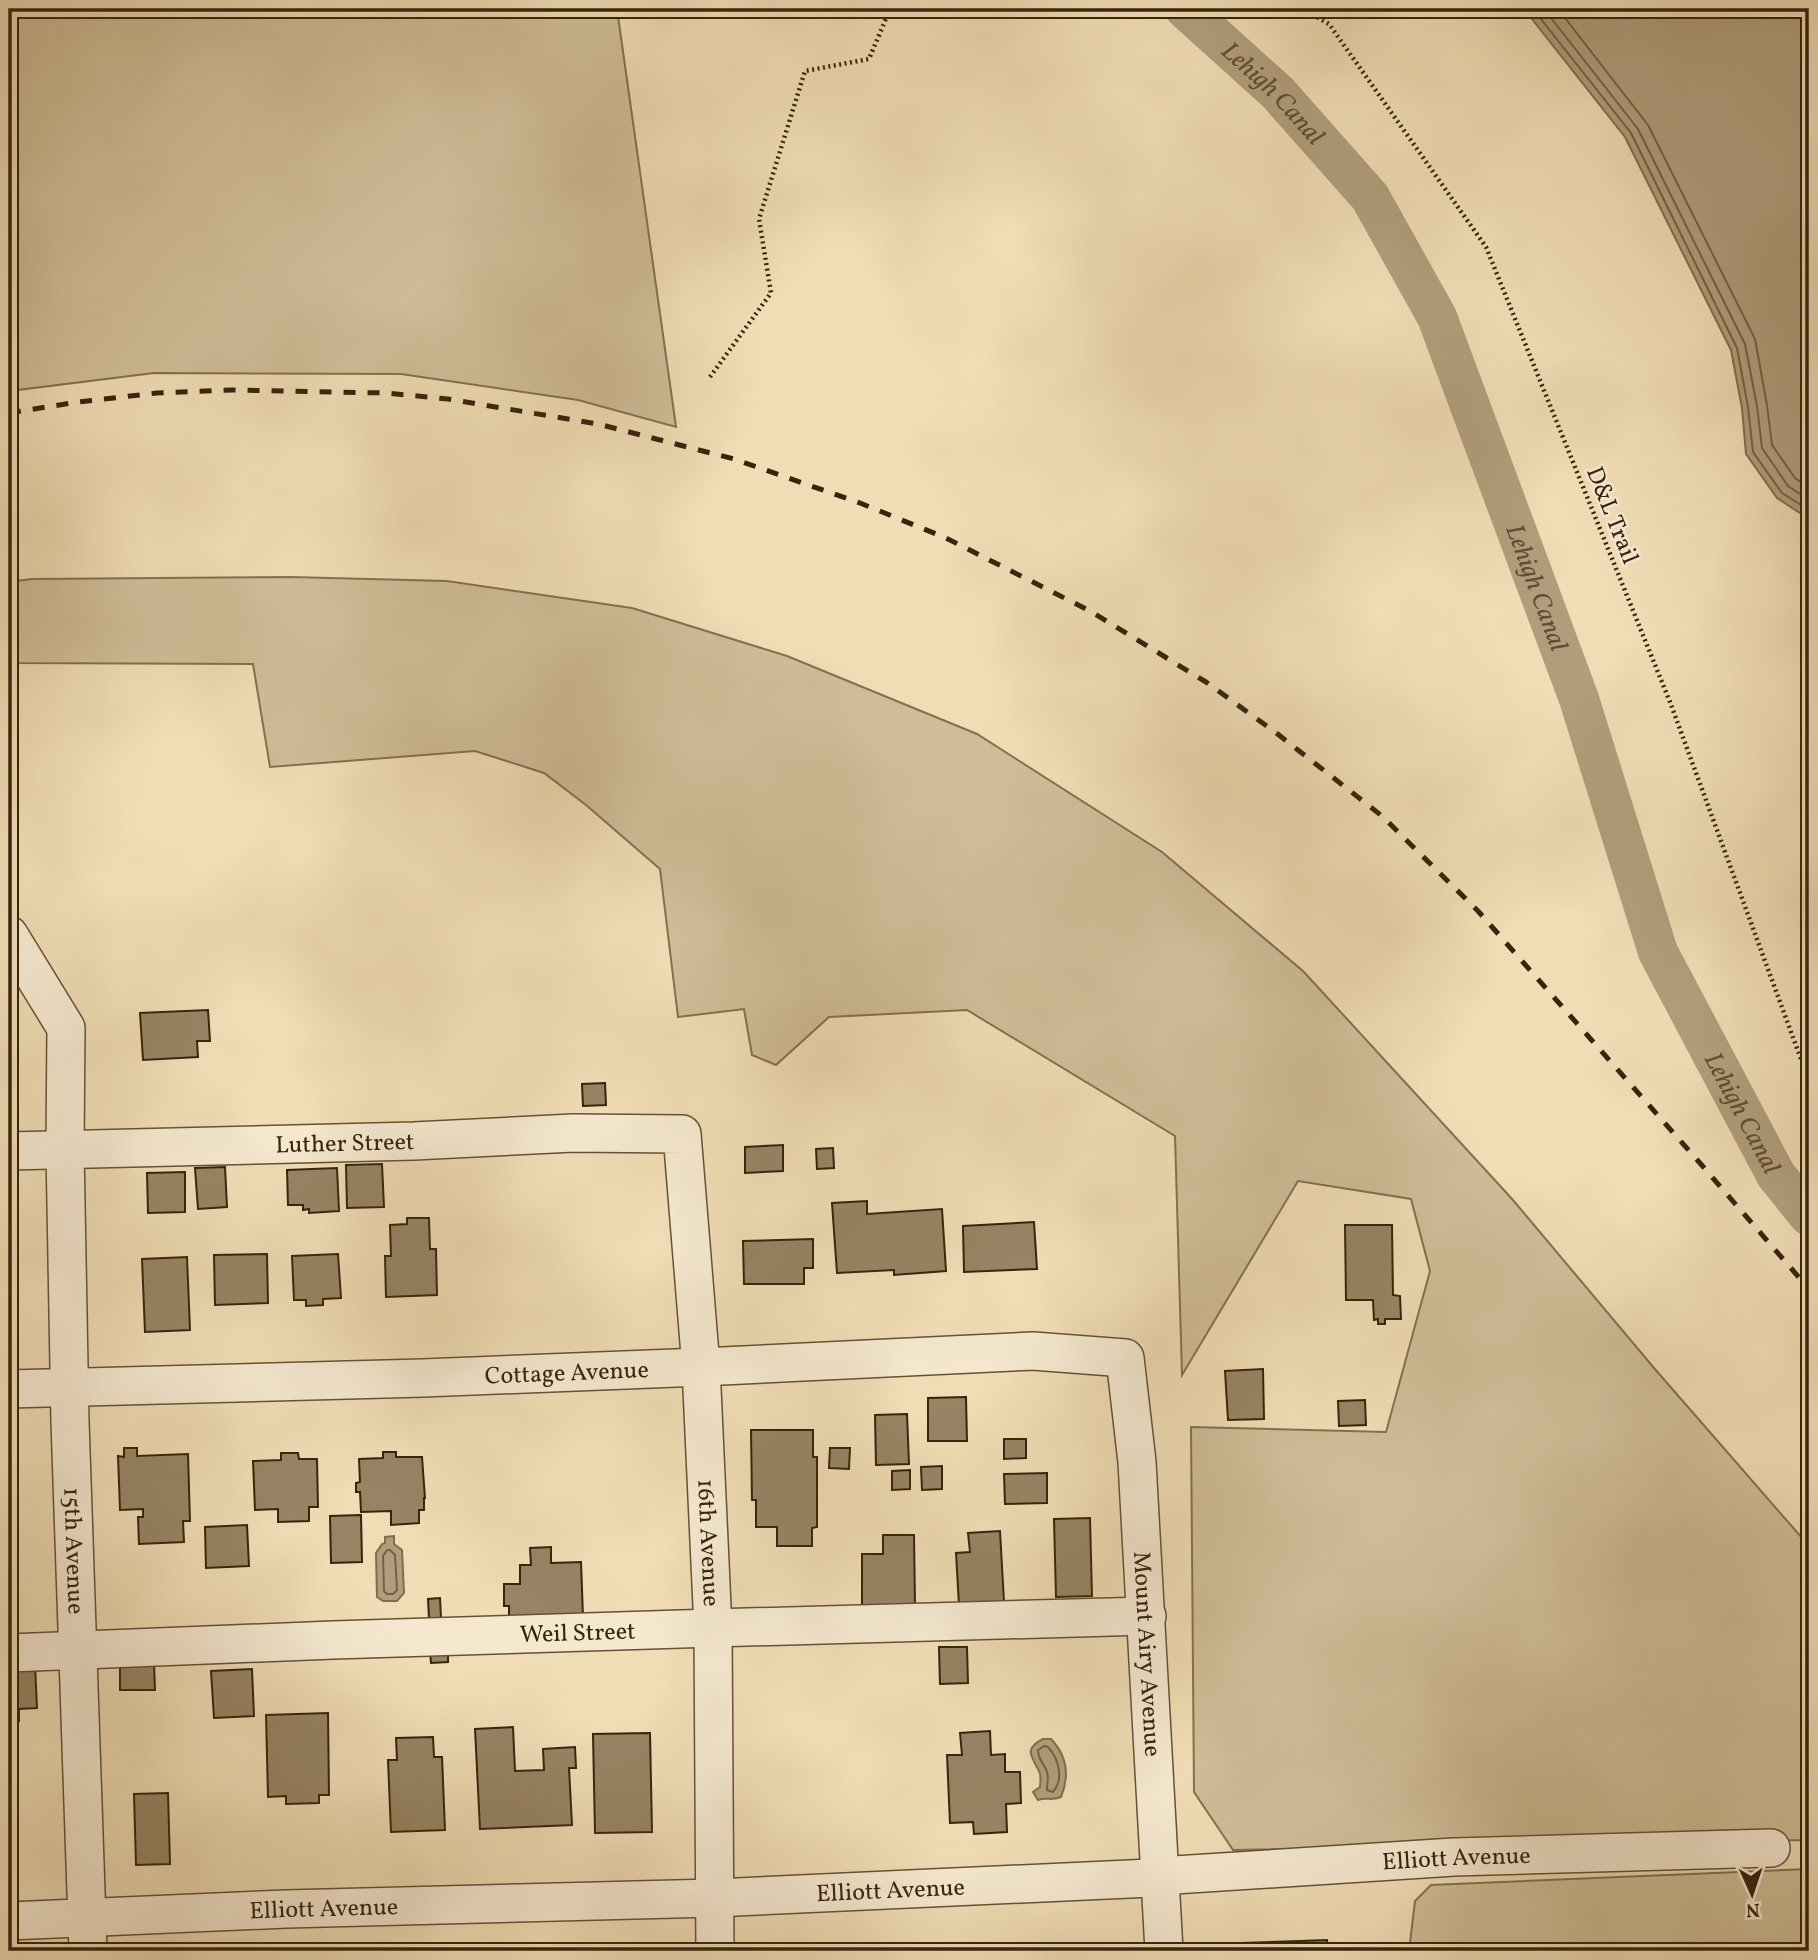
<svg xmlns="http://www.w3.org/2000/svg" width="1818" height="1960" viewBox="0 0 1818 1960" font-family="Vollkorn,serif">
<style>
.green{fill:#d0bd98;stroke:#837052;stroke-width:2}
.water{fill:#b19d7c;stroke:#806d50;stroke-width:2}
.lines{fill:none;stroke-linecap:round;stroke-linejoin:round}
.shore{stroke:#746044;stroke-width:2}
.canal{stroke:#b19d7c;stroke-width:40}
.building{fill:#978464;stroke:#36240d;stroke-width:2}
.minor-casing{stroke:#645237;stroke-width:40}
.path{stroke:#36240d;stroke-width:4.5;stroke-dasharray:2 3.5;stroke-linecap:butt}
.minor{stroke:#f5e8cf;stroke-width:37}
.rail{stroke:#36240d;stroke-width:5;stroke-dasharray:12 12;stroke-linecap:butt}
.labels{text-anchor:middle;stroke-width:5;stroke-linejoin:round;paint-order:stroke}
.street-label{font-size:24px;fill:#36240d;stroke:#f5e8cf}
.water-label{font-size:26px;font-style:italic;fill:#614e34;stroke:#f5e8cf}
</style>
<rect width="100%" height="100%" fill="#f0dcb5"/>
<filter id="stains"><feTurbulence type="fractalNoise" baseFrequency=".00286" numOctaves="4"/><feColorMatrix values="0 0 0 0 .2 0 0 0 0 .09 0 0 0 0 .02 0 0 0 .5 -.17"/></filter>
<radialGradient id="worn" r=".72"><stop offset=".6" stop-color="#630" stop-opacity="0"/><stop offset="1" stop-color="#630" stop-opacity=".3"/></radialGradient>
<!-- green -->
<path class="green" d="M9,9H617L676,427L578,400L401,374L154,373L9,391Z
M291,577L447,581L632,608L787,656L977,734L1162,852L1303,971L1513,1200L1654,1368L1809,1546V1840L1233,1850L1194,1792L1191,1427L1386,1432L1430,1271L1411,1199L1298,1181L1182,1375L1175,1136L967,1010L829,1017L776,1065L752,1055L744,1009L678,1017L660,869L586,805L544,773L475,751L270,767L253,664L9,663V582L32,579Z
M1809,1869V1951H1409L1415,1901L1431,1885Z"/>
<!-- water -->
<path class="water" d="M1524,9H1809V519L1777,498L1746,454L1742,408L1731,350L1625,137Z
M394,1536V1544L402,1550L404,1593L397,1601H383L377,1597L376,1553L382,1544L385,1543V1537Z
M1043,1739H1051C1067,1756 1070,1775 1061,1797C1052,1801 1046,1797 1038,1800L1033,1792L1040,1787C1040,1782 1042,1776 1039,1771C1032,1757 1023,1749 1043,1739Z"/>
<g class="lines">
<!-- shore -->
<path class="shore" d="M1533,9L1631,133L1737,348L1748,407L1753,452L1782,493L1809,510
M1544,9L1638,129L1745,344L1757,406L1762,448L1788,486L1809,500
M1558,9L1648,125L1755,339L1767,405L1772,445L1795,478L1809,488
M387,1550H390L395,1555L397,1590L393,1594H387L384,1591L383,1556Z
M1044,1746L1048,1747C1059,1759 1064,1779 1053,1792L1047,1790C1047,1783 1049,1778 1047,1772C1044,1763 1038,1760 1038,1750Z"/>
<!-- canal -->
<path class="canal" id="s1" d="M1185,9L1278,93L1370,197L1437,317L1579,699L1658,952L1776,1175L1809,1216"/>
</g>
<!-- building -->
<path class="building" d="M208,1010L210,1041H197L198,1057L143,1060L140,1013Z
M605,1083L606,1105L583,1106L582,1084Z
M783,1145V1171L745,1173V1147Z
M833,1148L834,1168L817,1169L816,1149Z
M382,1164L384,1207L347,1208L346,1165Z
M225,1167L227,1207L198,1209L195,1168Z
M337,1168L339,1211L309,1213V1209L303,1210V1205H288L287,1170Z
M185,1172V1212L148,1213L147,1173Z
M867,1201V1214L942,1209L946,1271L894,1275V1270L837,1273L832,1203Z
M407,1218H429L430,1249H436L437,1295L386,1297L385,1256H391L390,1225L407,1224Z
M1034,1222L1037,1269L964,1272L963,1226Z
M1345,1225H1392L1393,1295L1400,1296L1401,1319H1385V1324H1378V1319L1374,1320L1373,1300H1346Z
M813,1239V1268H804V1284H744L743,1241Z
M267,1254L268,1303L215,1305L214,1255Z
M338,1254L341,1298L323,1299V1305L306,1306V1300H294L292,1256Z
M187,1257L190,1330L145,1332L142,1259Z
M1263,1369L1264,1419L1228,1420L1225,1371Z
M966,1397L967,1441H928V1398Z
M1365,1400L1366,1425L1339,1426L1338,1401Z
M907,1414L909,1464L876,1465L875,1415Z
M751,1430H813V1457H817V1527L812,1528V1546H777V1527H756V1500H752Z
M1004,1439H1026V1458L1004,1459Z
M124,1448H137V1456L188,1454L190,1521H183L184,1542L139,1544L138,1517H143V1509L120,1510L118,1456L124,1457Z
M830,1448H850L849,1469L829,1468Z
M383,1452H396V1457H422L425,1498H424V1510H419V1523L391,1525V1511L361,1512L360,1492H356V1483L360,1482L359,1459L383,1458Z
M281,1453H298L299,1459H317L318,1507H309V1521L278,1522V1509L255,1510L253,1461L281,1460Z
M942,1466V1489L922,1490L921,1467Z
M910,1470V1489L892,1490V1471Z
M1047,1473V1503L1005,1504L1004,1474Z
M361,1515L362,1562L331,1563L330,1516Z
M1090,1518L1092,1596L1056,1597L1054,1519Z
M247,1525L249,1566L206,1568L205,1527Z
M1000,1531L1004,1602L959,1605L956,1553L970,1552L968,1533Z
M883,1535H914L915,1606H862V1554H883Z
M551,1547V1563L581,1562L583,1617L509,1619V1606H504V1584H520V1565H531L530,1548Z
M440,1598L441,1618L429,1619L428,1599Z
M939,1647H967L968,1683L940,1684Z
M448,1649V1662L431,1663L430,1650Z
M120,1663H154L155,1690H120Z
M35,1664L37,1708L19,1709V1721L9,1722V1665Z
M252,1669L254,1716L214,1718L211,1671Z
M328,1713L329,1795H319V1803L286,1804V1796L268,1797L266,1715Z
M513,1727L515,1771L544,1770L543,1749L575,1747L576,1768H569L572,1825L480,1829L475,1729Z
M990,1731L991,1755L1005,1754V1772H1020L1021,1803L1006,1804L1007,1832L974,1834L973,1822L950,1823L947,1755H962L960,1733Z
M650,1733L652,1832L595,1833L593,1734Z
M433,1737L434,1757H442L445,1830L391,1832L388,1760H397L396,1738Z
M168,1793L170,1864L136,1865L134,1794Z
M1327,1940L1328,1951H1241V1943Z"/>
<g class="lines">
<defs>
<g id="minor">
<path id="s2" d="M9,935L66,1028L65,1149L70,1422L88,1951"/>
<path id="s3" d="M9,1151L414,1141L573,1133L682,1134L701,1367L713,1628L715,1951"/>
<path id="s4" d="M9,1389L423,1378L701,1367L1033,1351L1125,1358L1137,1462L1164,1951"/>
<path id="s5" d="M9,1653L333,1640L713,1628L1147,1616"/>
<path id="s6" d="M9,1921L286,1909L714,1898L1151,1878L1159,1876L1454,1857L1771,1848"/>
</g>
</defs>
<!-- minor casing -->
<use href="#minor" class="minor-casing"/>
<!-- path -->
<path class="path" d="M1303,9L1329,24L1486,247L1670,702L1809,1081
M710,377L771,293L759,219L805,71L869,59L890,9"/>
<!-- minor -->
<use href="#minor" class="minor"/>
<!-- rail -->
<path class="rail" d="M9,413L78,402L157,393L233,390L386,393L448,399L598,424L734,459L860,503L946,538L1090,611L1206,682L1275,732L1382,816L1478,911L1699,1162L1809,1289"/>
</g>
<g class="labels">
<!-- street labels -->
<g class="street-label">
<text transform="translate(1613 515) rotate(68)" y="8">D&amp;L Trail</text>
<text dy="8" stroke="none"><textPath href="#s3" startOffset="336">Luther Street</textPath></text>
<text dy="8" stroke="none"><textPath href="#s4" startOffset="558">Cottage Avenue</textPath></text>
<text dy="8" stroke="none"><textPath href="#s3" startOffset="1083">16th Avenue</textPath></text>
<text dy="8" stroke="none"><textPath href="#s2" startOffset="632">15th Avenue</textPath></text>
<text dy="8" stroke="none"><textPath href="#s5" startOffset="569">Weil Street</textPath></text>
<text dy="8" stroke="none"><textPath href="#s4" startOffset="1414">Mount Airy Avenue</textPath></text>
<text dy="8" stroke="none"><textPath href="#s6" startOffset="1449">Elliott Avenue</textPath></text>
<text dy="8" stroke="none"><textPath href="#s6" startOffset="882">Elliott Avenue</textPath></text>
<text dy="8" stroke="none"><textPath href="#s6" startOffset="315">Elliott Avenue</textPath></text>
</g>
<!-- water labels -->
<g class="water-label">
<text dy="9" stroke="none"><textPath href="#s1" startOffset="122">Lehigh Canal</textPath></text>
<text dy="9" stroke="none"><textPath href="#s1" startOffset="690">Lehigh Canal</textPath></text>
<text dy="9" stroke="none"><textPath href="#s1" startOffset="1256">Lehigh Canal</textPath></text>
</g>
</g>
<!-- margin -->
<rect width="1818" height="1960" fill="none" stroke="#f0dcb5" stroke-width="35"/>
<rect x="10" y="10" width="1797" height="1939" fill="none" stroke="#36240d" stroke-width="3.5"/>
<rect x="18" y="18" width="1783" height="1925" fill="none" stroke="#36240d" stroke-width="2"/>
<!-- north arrow -->
<g transform="translate(1752 1894) rotate(177)" stroke="#f5e8cf" stroke-width="5" paint-order="stroke">
<path d="M0-5L12 26L0 18L-12 26Z" fill="#36240d"/>
<text y="-10" font-size="19" font-weight="bold" text-anchor="middle" fill="#36240d">N</text>
</g>
<rect width="100%" height="100%" filter="url(#stains)"/>
<rect width="100%" height="100%" fill="url(#worn)"/>
</svg>
